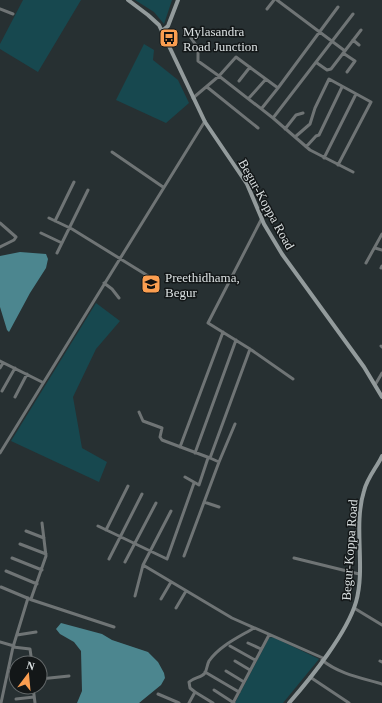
<svg xmlns="http://www.w3.org/2000/svg" width="382" height="703" viewBox="0 0 382 703" font-family="'Times New Roman',serif">
<style>
.green{fill:#17484f}
.water{fill:#4c868f}
.lines{fill:none;stroke-linecap:round;stroke-linejoin:round}
.street{stroke:#6f7475;stroke-width:3}
.secondary{stroke:#939b9c;stroke-width:4}
.labels{text-anchor:middle;stroke-width:3;stroke-linejoin:round;paint-order:stroke}
.poi-label{font-size:13px;fill:#dbe1e2;stroke:#131718;text-anchor:start}
.street-label{font-size:13px;fill:#dbe1e2;stroke:#131718}
</style>
<rect width="100%" height="100%" fill="#273032"/>
<!-- green -->
<path class="green" d="M23,0H81L38,72L0,49V44Z
M135,0H172L164,24L154,12Z
M144,44L154,50L153,60L178,80L189,103L166,123L116,100Z
M96,303L120,321L96,349L73,397L82,448L107,462L99,482L11,441Z
M273,637L319,659L283,703H235L269,638Z"/>
<!-- water -->
<path class="water" d="M20,252L46,254L48,259L46,268L30,293L9,332L7,330L0,307V256Z
M61,623L102,634L112,640L148,652L158,662L164,673L165,678L161,685L139,703H77L82,691L81,651L74,642L60,634L56,629Z"/>
<g class="lines">
<!-- street -->
<path class="street" d="M277,0L345,51
M0,9L13,14
M267,9L274,0
M191,38L198,48V61L219,76L236,57L278,88L262,108
M353,40L359,45
M343,53L355,61L347,72
M317,63L327,70L331,69L361,30
M239,81L250,67
M207,87L258,128
M278,88L338,7
M193,98L219,76L273,118L353,14
M249,98L266,79
M273,118L310,150L353,172
M285,129L296,115L303,113
M295,137L310,124L315,108L329,79L371,102L338,165
M306,147L316,136L319,135L342,87
M112,152L163,187
M324,158L356,94
M49,218L72,229L153,279
M262,218L208,323L250,349L293,379
M55,221L74,182
M0,223L16,237L14,240L0,247
M41,233L62,243
M375,248L382,250
M57,253L88,190
M366,263L382,234
M381,268L382,266
M104,283L112,289L119,298
M381,346L382,347
M0,361L42,382
M0,368L3,363
M375,385L382,373
M2,391L15,368
M15,397L27,374
M139,412L143,421L162,428L160,437L162,440L210,458L250,349
M180,447L223,332
M0,453L205,121
M195,453L236,340
M210,458L219,462L235,424
M185,477L199,485L208,458
M204,502L219,507
M98,526L167,559L194,483
M106,530L128,486
M26,531L44,538
M20,544L46,554
M184,556L219,462
M12,558L42,570
M294,558L359,574
M109,559L142,494
M125,562L156,503
M143,565L232,618L323,658
M6,571L37,584
M1,587L32,600L114,627
M135,596L143,565L171,511
M31,599L46,556L42,523
M161,599L171,582
M176,608L186,591
M354,608L382,625
M17,635L36,632
M0,642L14,646
M248,643L261,649
M230,646L255,660
M13,647L30,649L32,663
M322,660C339,674 362,678 382,684
M235,661L250,670
M380,661L382,662
M226,671L244,682
M205,672L239,692
M310,677L349,703
M40,679L69,676
M33,687L35,703
M214,690L234,703
M195,692L213,703
M158,694L179,703
M16,699L34,697
M1,703L13,647L28,598
M189,703L195,692L190,688L189,682C194,677 201,678 205,673C207,669 207,665 209,661C219,646 239,637 254,628
M233,703L269,635"/>
<!-- secondary -->
<path class="secondary" d="M128,0L148,15L159,25L205,122L247,184L264,224L282,254L364,367L382,397
M162,31L168,26L178,0
M289,703C311,678 347,633 356,602C366,567 353,526 364,491C367,478 377,467 382,456"/>
</g>
<!-- icons -->
<defs>
<symbol id="bus-square" viewBox="-11 -11 22 22"><rect x="-9" y="-9" width="18" height="18" rx="4" fill="#fb9e50" stroke="#131718"/><path d="M-5-6H5V4H4V6H2V4H-2V6H-4V4H-5ZM-3.5-4V0h7V-4ZM-3.5 1.2v1.5H-2V1.2ZM2 1.2v1.5H3.5V1.2Z" fill="#111"/></symbol>
<symbol id="school-square" viewBox="-11 -11 22 22"><rect x="-9" y="-9" width="18" height="18" rx="4" fill="#fb9e50" stroke="#131718"/><path d="M0-5L7-2L0 1L-7-2ZM-4 1L0 2.5L4 1V4Q0 6-4 4Z" fill="#111"/></symbol>
</defs>
<g fill-rule="evenodd">
<use href="#bus-square" x="158" y="27" width="22" height="22"/>
<use href="#school-square" x="140" y="273" width="22" height="22"/>
</g>
<g class="labels">
<!-- poi labels -->
<g class="poi-label">
<text x="183" y="36">Mylasandra<tspan x="183" dy="15">Road Junction</tspan></text>
<text x="165" y="282">Preethidhama,<tspan x="165" dy="15">Begur</tspan></text>
</g>
<!-- street labels -->
<g class="street-label">
<text transform="translate(267 204) rotate(61)" y="5">Begur-Koppa Road</text>
<text transform="translate(349 550) rotate(-86)" y="5">Begur-Koppa Road</text>
</g>
</g>
<!-- north arrow -->
<g transform="translate(28 675) rotate(16)"><circle r="19" fill="#131718" stroke="#636869"/>
<path d="M0-3L7 15L0 10L-7 15Z" fill="#fb9e50"/>
<text y="-6" font-size="11" font-weight="bold" text-anchor="middle" fill="#dbe1e2">N</text>
</g>
</svg>
